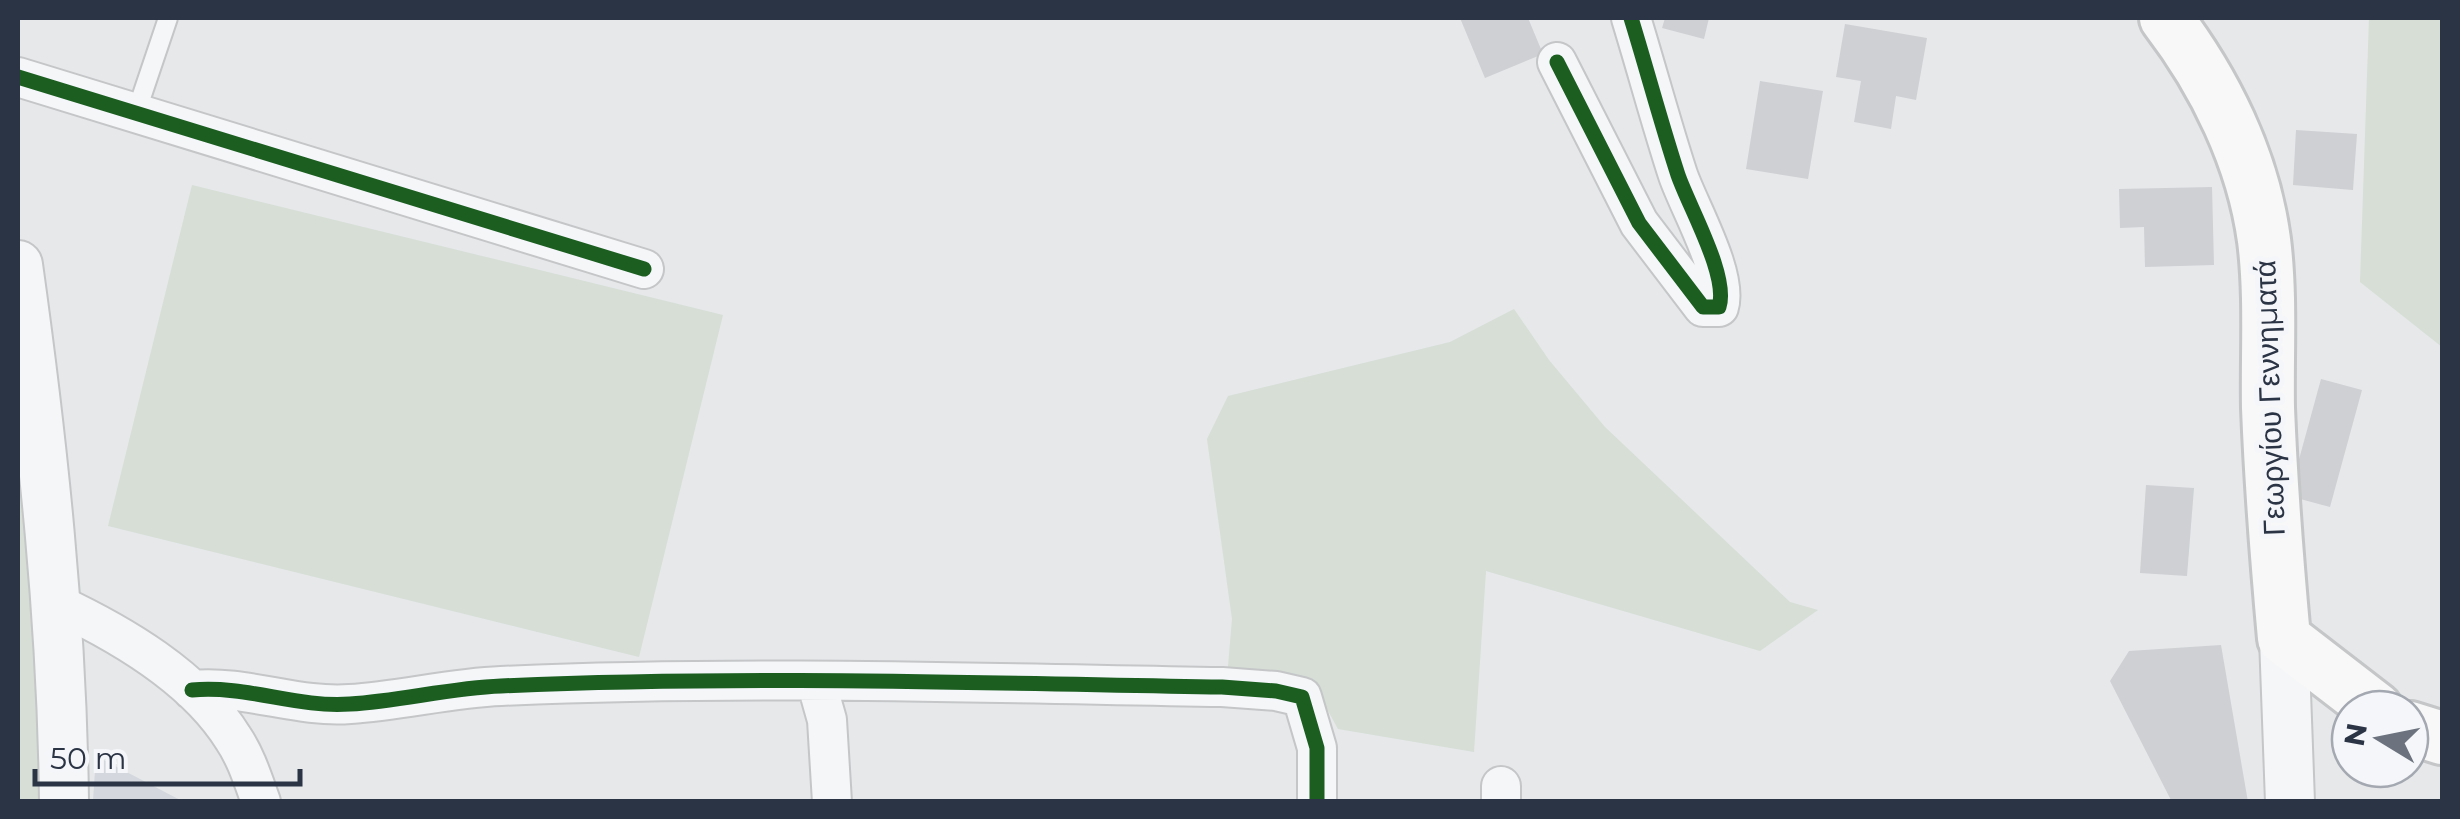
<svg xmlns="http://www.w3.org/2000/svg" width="2460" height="819" viewBox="0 0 2460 819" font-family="Montserrat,sans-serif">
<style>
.built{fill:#d4d7dd}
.green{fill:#d6ded6}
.building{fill:#ced0d3}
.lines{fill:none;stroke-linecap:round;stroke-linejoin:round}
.service-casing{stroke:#c4c6c8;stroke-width:22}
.minor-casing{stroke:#c4c6c8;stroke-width:42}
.tertiary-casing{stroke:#c4c6c8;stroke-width:52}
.secondary-casing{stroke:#c4c6c8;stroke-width:58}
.service{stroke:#f5f6f7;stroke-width:18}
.minor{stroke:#f5f6f7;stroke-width:38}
.tertiary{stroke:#f5f6f7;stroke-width:48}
.secondary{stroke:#f8f8f8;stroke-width:52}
.cycleway-casing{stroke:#f4f6f9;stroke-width:21}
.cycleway{stroke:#1b5e20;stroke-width:15}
.labels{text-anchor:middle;stroke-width:10;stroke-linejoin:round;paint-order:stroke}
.street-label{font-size:30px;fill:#2b3445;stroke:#f4f6f9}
</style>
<rect width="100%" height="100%" fill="#e6e8ea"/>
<!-- built -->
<path class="built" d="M96,756L182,801H93Z"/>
<!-- green -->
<path class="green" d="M2369,18H2442V347L2360,282Z
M192,185L723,315L639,657L108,526Z
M1514,309L1549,360L1605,427L1790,602L1818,610L1760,651L1486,571L1474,752L1338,729L1321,698L1227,678L1232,619L1207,439L1228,396L1450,342Z
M18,357L50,801H18Z"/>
<!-- building -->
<path class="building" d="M1460,18H1528L1543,54L1485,78Z
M1665,18H1709L1704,39L1662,28Z
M1845,24L1927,38L1916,100L1896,96L1891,129L1854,122L1861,81L1836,77Z
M1760,81L1823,91L1808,179L1746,169Z
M2296,130L2357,134L2353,190L2293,185Z
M2212,187L2214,265L2145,267L2144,227L2120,228L2119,189Z
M2321,379L2362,390L2330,507L2289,496Z
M2146,485L2194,488L2187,576L2140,573Z
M2221,645L2248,802H2172L2110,681L2129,651Z"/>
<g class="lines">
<defs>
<path id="service" d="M136,113L168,18"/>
<path id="minor" d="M1557,62L1639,223L1703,307H1719C1729,276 1689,207 1678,175C1661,123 1647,70 1631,18
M18,77L644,269
M57,604C121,634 195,677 233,738C246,757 253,780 261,802
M816,681L827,720L832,802
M192,690C247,685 296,708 350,704C401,701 449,688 501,686C741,675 982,683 1222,687L1276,691L1302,697L1317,748V800
M1501,802V786"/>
<path id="tertiary" d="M18,265C43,443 62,621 64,802
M2284,638L2290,802"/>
<path id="secondary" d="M2166,18C2215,82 2253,159 2264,240C2271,295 2267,353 2268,408C2271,485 2277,561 2284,638L2376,709
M2410,728L2442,738"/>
</defs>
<!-- service casing -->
<use href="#service" class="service-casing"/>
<!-- minor casing -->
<use href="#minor" class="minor-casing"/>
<!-- tertiary casing -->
<use href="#tertiary" class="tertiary-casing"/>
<!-- secondary casing -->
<use href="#secondary" class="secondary-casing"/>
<!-- service -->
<use href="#service" class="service"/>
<!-- minor -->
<use href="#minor" class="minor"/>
<!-- tertiary -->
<use href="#tertiary" class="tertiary"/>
<!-- secondary -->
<use href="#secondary" class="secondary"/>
<defs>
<path id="cycleway" d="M1557,62L1639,223L1703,307H1719C1729,276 1689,207 1678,175C1661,123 1647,70 1631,18
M18,77L644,269
M192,690C247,685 296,708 350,704C401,701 449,688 501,686C741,675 982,683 1222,687L1276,691L1302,697L1317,748V800"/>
</defs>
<!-- cycleway casing -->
<use href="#cycleway" class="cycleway-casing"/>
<!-- cycleway -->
<use href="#cycleway" class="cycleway"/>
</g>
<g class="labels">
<!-- street labels -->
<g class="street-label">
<text transform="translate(2270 398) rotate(-92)" y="10">Γεωργίου Γεννηματά</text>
</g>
</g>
<!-- border -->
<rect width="2460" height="819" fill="none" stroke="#2b3445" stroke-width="40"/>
<!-- north arrow -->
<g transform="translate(2380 739) rotate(280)"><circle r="48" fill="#f4f6f9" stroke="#a4a8b1" stroke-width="2.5"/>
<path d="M0-8L18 38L0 25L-18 38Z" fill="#6c737f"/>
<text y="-15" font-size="28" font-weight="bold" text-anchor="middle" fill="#2b3445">N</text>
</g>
<!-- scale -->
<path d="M35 769v15h265v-15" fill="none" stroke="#2b3445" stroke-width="5"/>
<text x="50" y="769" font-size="30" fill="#2b3445" stroke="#f4f6f9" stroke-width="8" paint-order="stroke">50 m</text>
</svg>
